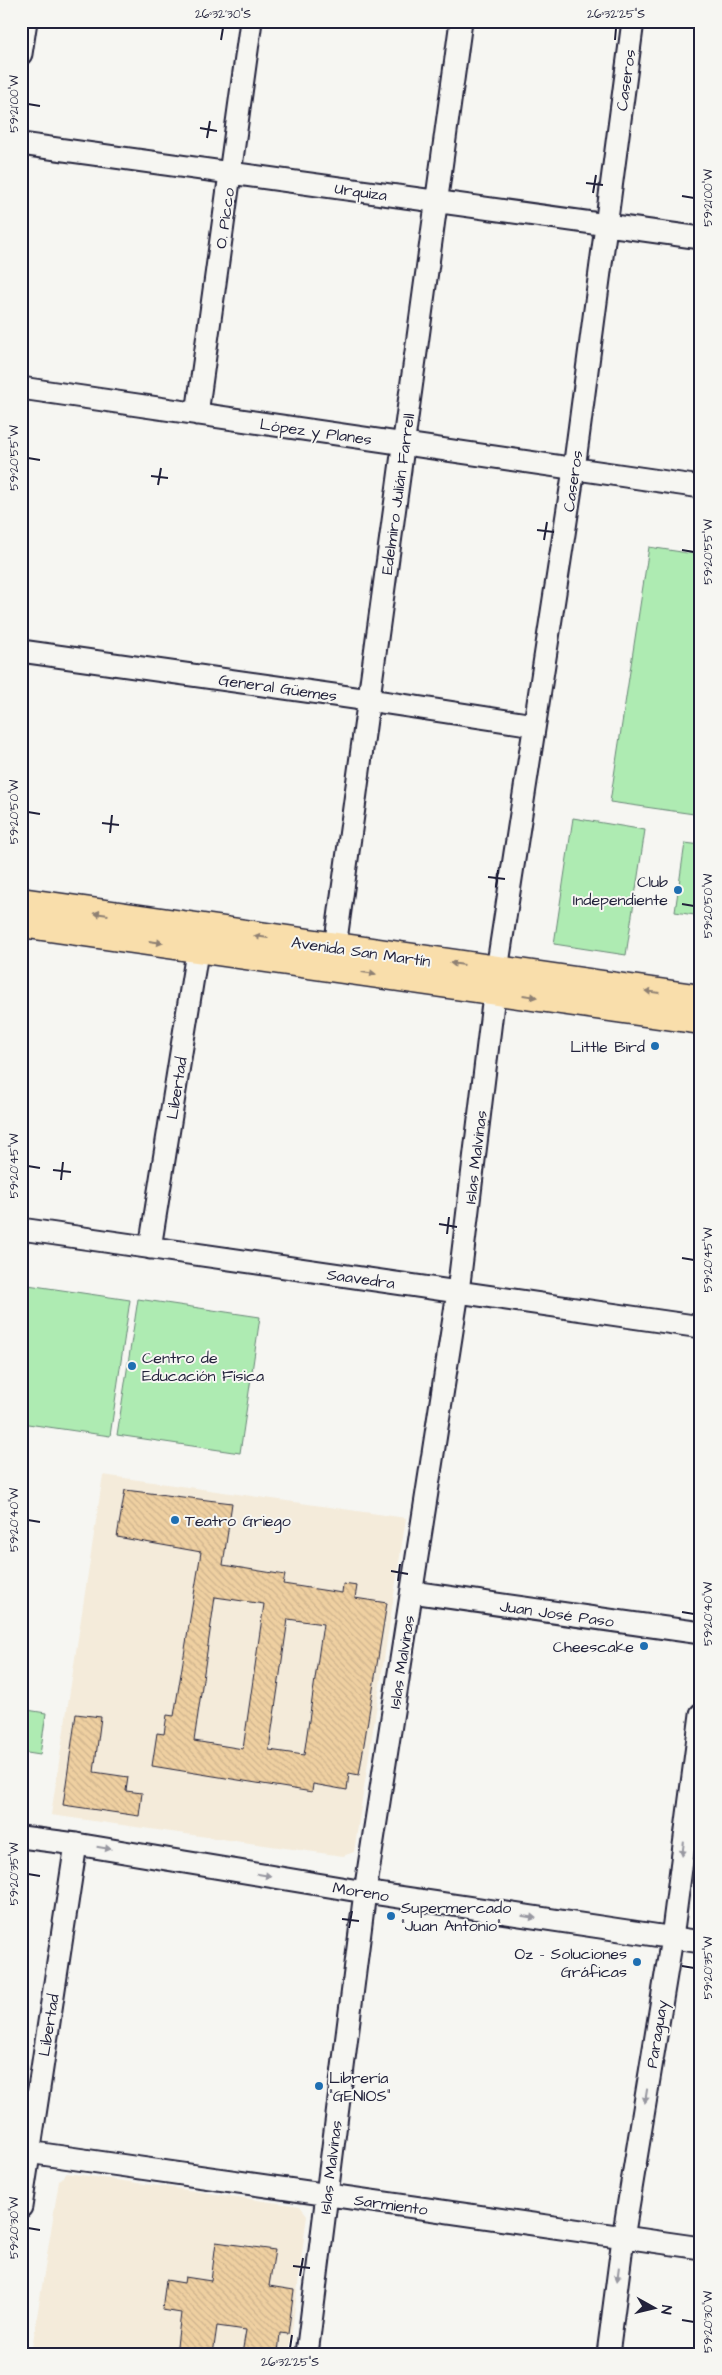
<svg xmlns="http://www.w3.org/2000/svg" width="722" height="2375" viewBox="0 0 722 2375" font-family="'Architects Daughter',sans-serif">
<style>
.built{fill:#f4ebda}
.pitch{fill:#aeebb2;stroke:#688676}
.building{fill:url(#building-back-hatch);stroke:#22223b;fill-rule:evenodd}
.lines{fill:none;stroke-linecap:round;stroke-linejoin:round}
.minor-casing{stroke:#22223b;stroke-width:25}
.major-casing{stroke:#22223b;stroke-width:31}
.minor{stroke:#f6f6f2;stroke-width:21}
.major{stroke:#f9deab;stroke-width:28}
.oneway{fill:#8e8073}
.oneway2{fill:#9797a0}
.ticks{fill:none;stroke:#22223b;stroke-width:2}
.poi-dot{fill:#1f6fb2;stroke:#f6f6f2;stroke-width:2}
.labels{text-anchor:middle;stroke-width:4;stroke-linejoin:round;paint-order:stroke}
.street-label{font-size:16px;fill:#22223b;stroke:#f6f6f2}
.poi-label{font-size:16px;fill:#22223b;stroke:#f6f6f2;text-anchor:end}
.neatline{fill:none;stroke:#22223b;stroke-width:2}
.ticks-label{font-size:12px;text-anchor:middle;fill:#22223b}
</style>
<defs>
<pattern id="building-back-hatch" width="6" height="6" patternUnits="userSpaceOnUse" patternTransform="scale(1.25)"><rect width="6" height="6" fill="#efd0a1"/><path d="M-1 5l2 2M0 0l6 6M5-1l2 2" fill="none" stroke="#cdb28c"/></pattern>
</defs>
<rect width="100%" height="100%" fill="#f6f6f2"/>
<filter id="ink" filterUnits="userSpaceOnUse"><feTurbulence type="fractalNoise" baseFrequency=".02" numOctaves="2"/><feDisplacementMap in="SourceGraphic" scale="10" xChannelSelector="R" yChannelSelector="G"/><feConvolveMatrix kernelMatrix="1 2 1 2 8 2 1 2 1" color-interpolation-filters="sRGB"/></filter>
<g filter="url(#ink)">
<!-- built -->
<path class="built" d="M103,1475L406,1518L354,1852L343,1856L51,1815Z
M67,2173L300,2206L307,2215L289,2354H31L59,2181Z"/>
<!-- pitch -->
<path class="pitch" d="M649,547L701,555V815L610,802Z
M573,818L645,830L626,955L554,944Z
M685,843L701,845V916L675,912Z
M21,1284L130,1300L110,1436L21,1423Z
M138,1299L260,1317L240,1453L117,1435Z
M21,1709L46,1713L40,1755L21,1752Z"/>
<!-- building -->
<path class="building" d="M125,1490L232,1503L223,1565L285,1575L283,1584L342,1593L343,1584L357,1586L355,1598L387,1603L359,1775L349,1773L347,1790L313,1784L312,1792L152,1766L157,1733L164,1734L167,1715L174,1716L201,1552L117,1537ZM215,1597L264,1604L243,1749L194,1741ZM288,1619L323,1624L304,1755L269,1750Z
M76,1714L101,1717L94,1772L128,1777L126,1791L142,1793L139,1816L63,1805Z
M216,2242L275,2250L269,2286L294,2290L288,2334L280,2333L278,2354H242L246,2330L217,2326L213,2354H176L181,2313L162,2310L166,2280L184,2283L185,2277L211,2281Z"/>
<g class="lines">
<defs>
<path id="minor" d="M21,54L26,21
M21,144L701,238
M21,388L701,487
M197,414L251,21
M21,651L369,700L534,725
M333,962L461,21
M21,1229L701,1327
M150,1248L200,933
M412,1592L701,1633
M21,1837L76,1844L365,1892L701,1942
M21,2151L701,2248
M21,2207L76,1844
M307,2354L365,1892L458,1292L497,970L574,469L633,21
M608,2354L623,2238L672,1938L701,1714"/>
<path id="major" d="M21,902L701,999
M21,923L701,1020"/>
</defs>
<!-- minor casing -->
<use href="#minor" class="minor-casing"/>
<!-- major casing -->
<use href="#major" class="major-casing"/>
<!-- minor -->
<use href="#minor" class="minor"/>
<!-- major -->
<use href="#major" class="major"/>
</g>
<!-- one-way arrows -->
<defs><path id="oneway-solid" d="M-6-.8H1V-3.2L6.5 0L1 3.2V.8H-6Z" transform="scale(1.25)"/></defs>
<g class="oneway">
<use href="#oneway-solid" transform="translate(101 914) rotate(-172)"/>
<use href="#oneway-solid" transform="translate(261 937) rotate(-172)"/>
<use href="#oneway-solid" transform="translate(156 942) rotate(8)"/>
<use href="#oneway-solid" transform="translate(457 964) rotate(-172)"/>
<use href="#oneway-solid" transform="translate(369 973) rotate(8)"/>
<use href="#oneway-solid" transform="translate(652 992) rotate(-172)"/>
<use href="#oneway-solid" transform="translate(530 996) rotate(8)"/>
</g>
<g class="oneway2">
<use href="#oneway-solid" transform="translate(104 1848) rotate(9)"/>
<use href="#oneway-solid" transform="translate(683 1849) rotate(97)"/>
<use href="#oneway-solid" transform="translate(264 1875) rotate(9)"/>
<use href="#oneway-solid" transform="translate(529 1917) rotate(9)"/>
<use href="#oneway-solid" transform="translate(646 2096) rotate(99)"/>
<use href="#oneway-solid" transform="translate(618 2274) rotate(97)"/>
</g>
</g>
<!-- ticks -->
<path class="ticks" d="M221,40L223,28M615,40L616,28M28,104L40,106M200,128L217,131M207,138L210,121M586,183L603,185M593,193L596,175M682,196L694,198M28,458L40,460M151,476L168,478M158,485L161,468M537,530L554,532M544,540L547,522M682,550L694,552M28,812L40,814M102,823L119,825M110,833L112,815M488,877L505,879M496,887L498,870M682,904L694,906M28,1166L40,1168M53,1170L71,1172M61,1180L63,1162M439,1224L457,1227M447,1234L449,1217M682,1258L694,1260M28,1520L40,1522M391,1571L408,1574M398,1581L400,1564M682,1612L694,1614M28,1874L40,1876M342,1919L359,1921M349,1928L352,1911M682,1966L694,1968M28,2228L40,2230M293,2266L310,2268M300,2276L303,2258M682,2320L694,2322M290,2348L292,2335"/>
<!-- markers -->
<g class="poi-dot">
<circle cx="678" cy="890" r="5"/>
<circle cx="655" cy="1046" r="5"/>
<circle cx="132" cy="1366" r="5"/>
<circle cx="175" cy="1520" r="5"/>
<circle cx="644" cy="1646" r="5"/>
<circle cx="391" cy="1916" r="5"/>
<circle cx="637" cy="1962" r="5"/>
<circle cx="319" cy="2086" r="5"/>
</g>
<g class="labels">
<!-- street labels -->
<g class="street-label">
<text transform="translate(625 80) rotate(-82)" y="6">Caseros</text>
<text transform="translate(361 191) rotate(8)" y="6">Urquiza</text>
<text transform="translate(224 218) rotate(-82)" y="6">O. Picco</text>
<text transform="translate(316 431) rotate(8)" y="6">López y Planes</text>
<text transform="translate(572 481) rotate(-82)" y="6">Caseros</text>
<text transform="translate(397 494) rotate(-82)" y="6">Edelmiro Julián Farrell</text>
<text transform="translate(278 687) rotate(8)" y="6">General Güemes</text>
<text transform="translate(361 951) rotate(8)" y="6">Avenida San Martín</text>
<text transform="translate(176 1088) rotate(-81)" y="6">Libertad</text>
<text transform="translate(475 1157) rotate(-83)" y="6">Islas Malvinas</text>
<text transform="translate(361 1278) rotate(8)" y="6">Saavedra</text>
<text transform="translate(557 1613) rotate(8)" y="6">Juan José Paso</text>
<text transform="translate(401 1662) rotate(-81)" y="6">Islas Malvinas</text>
<text transform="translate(361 1891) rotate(9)" y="6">Moreno</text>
<text transform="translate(48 2025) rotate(-81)" y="6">Libertad</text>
<text transform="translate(656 2034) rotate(-81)" y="6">Paraguay</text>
<text transform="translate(330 2167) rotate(-83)" y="6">Islas Malvinas</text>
<text transform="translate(391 2204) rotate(8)" y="6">Sarmiento</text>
</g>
<!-- poi labels -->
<g class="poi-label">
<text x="668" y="887">Club<tspan x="668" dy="18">Independiente</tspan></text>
<text x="645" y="1052">Little Bird</text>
<text x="142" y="1363" text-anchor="start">Centro de<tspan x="142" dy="18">Educación Física</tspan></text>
<text x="185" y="1526" text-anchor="start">Teatro Griego</text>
<text x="634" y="1652">Cheescake</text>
<text x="401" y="1913" text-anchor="start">Supermercado<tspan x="401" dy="18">"Juan Antonio"</tspan></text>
<text x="627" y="1959">Oz - Soluciones<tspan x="627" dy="18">Gráficas</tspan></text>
<text x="329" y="2083" text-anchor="start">Librería<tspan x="329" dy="18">"GENIOS"</tspan></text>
</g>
</g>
<!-- margin -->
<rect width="722" height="2375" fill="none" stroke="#f6f6f2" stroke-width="55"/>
<!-- north arrow -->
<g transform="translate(654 2308) rotate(98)" stroke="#f6f6f2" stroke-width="4" paint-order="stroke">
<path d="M0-4L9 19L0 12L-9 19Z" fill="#22223b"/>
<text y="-8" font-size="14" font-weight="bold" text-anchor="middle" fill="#22223b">N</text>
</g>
<rect x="28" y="28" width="666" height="2320" class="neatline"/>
<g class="ticks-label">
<text x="223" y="18">26°32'30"S</text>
<text x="616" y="18">26°32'25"S</text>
<text transform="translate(14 104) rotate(-90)" y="4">59°21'00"W</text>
<text transform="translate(708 198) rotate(-90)" y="4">59°21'00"W</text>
<text transform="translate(14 458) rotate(-90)" y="4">59°20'55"W</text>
<text transform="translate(708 552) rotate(-90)" y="4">59°20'55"W</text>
<text transform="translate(14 812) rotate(-90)" y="4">59°20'50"W</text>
<text transform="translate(708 906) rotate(-90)" y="4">59°20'50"W</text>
<text transform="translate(14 1166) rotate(-90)" y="4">59°20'45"W</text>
<text transform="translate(708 1260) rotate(-90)" y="4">59°20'45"W</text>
<text transform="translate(14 1520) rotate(-90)" y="4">59°20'40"W</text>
<text transform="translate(708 1614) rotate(-90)" y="4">59°20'40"W</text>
<text transform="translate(14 1874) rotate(-90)" y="4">59°20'35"W</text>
<text transform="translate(708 1968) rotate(-90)" y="4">59°20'35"W</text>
<text transform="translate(14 2228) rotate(-90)" y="4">59°20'30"W</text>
<text transform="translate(708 2322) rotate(-90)" y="4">59°20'30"W</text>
<text x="290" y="2366">26°32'25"S</text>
</g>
</svg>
